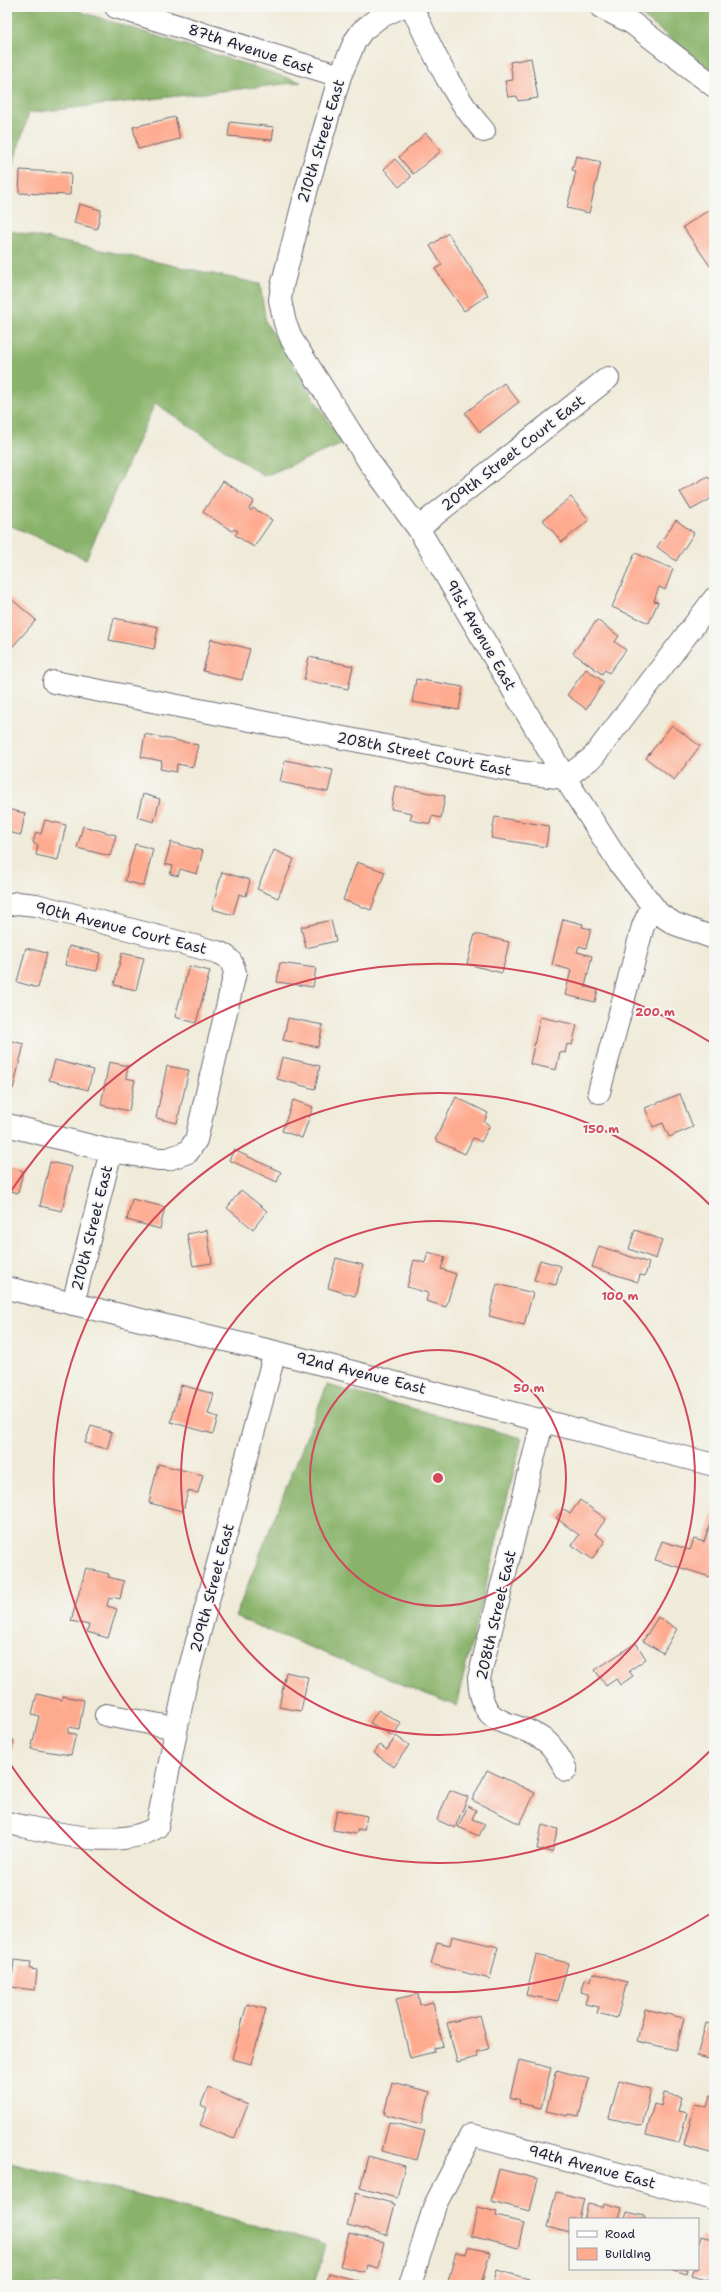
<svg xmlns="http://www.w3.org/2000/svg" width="721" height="2292" viewBox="0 0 721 2292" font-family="'Shantell Sans',sans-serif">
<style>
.forest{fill:#89b36a;stroke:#566a52}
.building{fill:#feaa8f}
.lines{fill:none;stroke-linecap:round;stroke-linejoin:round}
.minor-casing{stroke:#6a6872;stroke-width:24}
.minor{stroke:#fff;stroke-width:22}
.ring{fill:none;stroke:#d1495b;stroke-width:2}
.labels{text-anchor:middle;stroke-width:4;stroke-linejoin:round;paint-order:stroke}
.street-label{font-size:15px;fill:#22223b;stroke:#f6f6f2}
.centre{fill:#d1495b;stroke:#f6f6f2;stroke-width:2}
.ring-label{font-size:12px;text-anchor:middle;font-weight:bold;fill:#d1495b;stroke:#f6f6f2;stroke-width:4;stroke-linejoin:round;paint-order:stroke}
</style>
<rect width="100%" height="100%" fill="#f6f6f2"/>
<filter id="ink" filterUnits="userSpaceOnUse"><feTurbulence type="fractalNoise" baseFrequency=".025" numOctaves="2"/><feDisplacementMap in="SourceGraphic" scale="8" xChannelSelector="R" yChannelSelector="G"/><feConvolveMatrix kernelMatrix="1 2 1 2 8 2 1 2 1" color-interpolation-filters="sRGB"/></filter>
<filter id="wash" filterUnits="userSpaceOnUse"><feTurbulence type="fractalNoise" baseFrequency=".012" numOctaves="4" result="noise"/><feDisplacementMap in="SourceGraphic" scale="16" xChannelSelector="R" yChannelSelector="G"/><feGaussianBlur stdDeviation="0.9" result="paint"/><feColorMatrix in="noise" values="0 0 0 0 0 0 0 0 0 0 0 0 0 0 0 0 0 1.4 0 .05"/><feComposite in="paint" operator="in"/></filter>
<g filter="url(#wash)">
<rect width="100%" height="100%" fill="#f0ebd9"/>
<!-- forest -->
<path class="forest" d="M7,7H66L301,82L29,113L7,183Z
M631,7H714V73Z
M7,230L260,284L266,323L343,444L264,476L155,403L86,559L7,524Z
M327,1385L522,1438L456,1706L235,1617Z
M7,2162L326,2244L315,2285H7Z"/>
<g id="blocks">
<!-- building -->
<path class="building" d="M531,58L538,98L518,101L517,96L508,97L505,81L513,80L510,62Z
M175,117L180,139L138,149L133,127Z
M230,122L274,127L272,140L228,136Z
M426,133L441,151L413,174L399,157Z
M576,156L601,162L589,213L567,208L576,171L572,170Z
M395,159L411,177L399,187L384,169Z
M20,170L71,173L70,195L19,193Z
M79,204L101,210L97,229L74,223Z
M709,210L714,213V263L710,266L683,227Z
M448,233L488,295L464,311L435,269L442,265L430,246Z
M504,383L519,402L480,432L465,413Z
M708,476L714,486V497L691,510L680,492Z
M223,481L254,501L249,509L251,511L253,508L272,520L254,547L235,535L238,531L234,529L232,531L203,512Z
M571,497L589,520L562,542L543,520Z
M676,520L694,533L676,561L657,547Z
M635,553L673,569L665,590L659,587L654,601L658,602L649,623L612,607Z
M10,598L36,620L7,653V602Z
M114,618L158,627L154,649L109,640Z
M597,620L619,636L615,642L626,650L609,673L605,670L602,674L573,653Z
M211,639L250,649L242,680L203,671Z
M309,657L353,666L348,689L304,680Z
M586,669L604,682L586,709L567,695Z
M416,679L463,687L459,710L412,702Z
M672,725L700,746L674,780L646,758Z
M145,734L198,745L193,767L177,764L176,772L160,769L162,761L141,757Z
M285,760L333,770L328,792L280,782Z
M395,786L445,796L441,818L432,816L430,824L410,820L412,813L391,809Z
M143,794L160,799L154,822L137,817Z
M7,809L25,813L21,835L7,832Z
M495,817L549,826L546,847L491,838Z
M45,820L66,825L58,860L36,855L38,845L33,843L36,832L41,834Z
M83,826L116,835L110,856L77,848Z
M171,842L203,851L197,874L180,869L178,876L170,874L173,866L165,864Z
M135,844L153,849L144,886L125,881Z
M274,850L294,859L278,898L257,889Z
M357,862L385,872L371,910L343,900Z
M222,872L250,880L246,896L239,894L233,915L212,909Z
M563,919L583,924L582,927L591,929L586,948L579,946L577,952L592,956L585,987L598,990L595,1002L565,995L571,970L552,965Z
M331,920L336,941L306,948L301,927Z
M475,934L509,942L502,973L467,964Z
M69,946L101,953L97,971L65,965Z
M26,948L47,953L38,988L17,982Z
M122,953L144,958L136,990L114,985Z
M280,963L316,968L313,987L277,982Z
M189,966L210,971L196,1023L175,1017Z
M540,1017L577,1025L572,1045L567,1044L565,1053L560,1052L556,1070L530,1064Z
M288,1018L323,1025L318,1047L283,1040Z
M7,1040L24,1044L13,1089L7,1087Z
M282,1057L320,1066L315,1089L277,1079Z
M55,1060L93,1070L88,1090L49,1080Z
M109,1062L128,1066L126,1078L135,1080L129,1111L101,1105Z
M167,1066L189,1070L177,1123L156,1118Z
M680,1094L693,1127L669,1137L663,1123L653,1127L645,1108Z
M456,1097L488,1113L484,1122L490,1125L481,1142L473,1138L465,1154L435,1140Z
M293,1100L313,1107L302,1138L282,1131Z
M234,1150L281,1172L277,1182L229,1160Z
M50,1162L72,1167L62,1211L40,1206Z
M7,1167L23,1171L18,1193L7,1190Z
M241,1190L267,1211L253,1229L227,1208Z
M132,1199L165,1207L160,1229L127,1220Z
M207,1230L212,1263L193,1266L187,1234Z
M635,1230L662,1240L656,1259L629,1249Z
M599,1246L649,1263L645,1276L640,1275L638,1282L592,1267Z
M428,1252L445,1257L441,1269L456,1274L446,1307L426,1301L428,1293L407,1287L414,1260L425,1263Z
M336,1258L363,1265L355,1296L328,1288Z
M540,1260L561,1266L556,1285L534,1280Z
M497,1284L533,1293L524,1325L489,1316Z
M181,1385L214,1394L208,1414L218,1417L213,1434L171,1422Z
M91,1426L112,1432L107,1449L85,1443Z
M158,1464L203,1475L198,1493L188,1491L183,1511L149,1503Z
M580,1500L606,1519L595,1534L605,1541L592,1559L572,1545L579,1535L556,1518L563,1509L570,1514Z
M714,1511V1578L655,1560L662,1541L690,1550L694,1539L704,1542Z
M86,1568L109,1574L108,1577L124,1581L120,1599L113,1597L112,1599L109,1598L107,1606L117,1609L108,1638L87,1632L89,1625L71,1621Z
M658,1617L677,1629L663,1653L643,1641Z
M636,1643L646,1659L629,1671L633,1676L620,1685L616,1679L606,1686L595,1670Z
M286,1672L308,1677L301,1711L279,1707Z
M37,1694L62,1700L63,1696L84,1700L79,1729L69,1727L68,1733L76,1734L71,1755L31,1749L39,1716L32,1714Z
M378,1710L401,1723L393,1736L370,1723Z
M396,1736L409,1745L394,1767L374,1753L380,1745L387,1750Z
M7,1738L14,1740L8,1764H7Z
M487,1770L535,1793L520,1824L472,1800Z
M450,1790L468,1797L455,1828L437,1820Z
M468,1806L476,1810L472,1819L485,1824L479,1836L458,1827Z
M337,1810L367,1816L364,1830L358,1829L356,1834L333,1830Z
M542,1825L558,1829L552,1852L537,1849Z
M452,1936L498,1947L490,1979L431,1964L437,1942L450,1945Z
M536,1955L568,1963L558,2001L526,1995Z
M14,1960L31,1962L30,1969L37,1970L35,1990L11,1987Z
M593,1973L627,1982L617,2018L597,2013L599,2007L585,2004L588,1994L581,1992L585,1980L591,1981Z
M418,1994L420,2005L433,2002L443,2046L434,2048V2052L410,2058L396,1999Z
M247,2004L266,2009L251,2064L232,2059Z
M645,2009L684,2018L676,2050L637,2041Z
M480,2015L489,2049L477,2052L478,2057L457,2062L447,2023Z
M706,2023L714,2025V2060L697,2056Z
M519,2060L551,2068L541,2108L519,2103L520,2100L510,2097Z
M557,2070L589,2079L579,2116L569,2114L568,2116L546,2111Z
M619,2081L651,2089L642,2126L609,2118Z
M392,2082L430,2092L421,2124L384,2114Z
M208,2087L248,2105L234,2139L200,2125L207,2108L201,2105Z
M664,2093L682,2097L678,2111L687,2113L679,2143L646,2135L654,2104L661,2106Z
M710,2095L714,2096V2154L684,2146L695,2104L707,2107Z
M389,2122L425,2131L417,2160L382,2151Z
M368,2156L405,2166L397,2198L360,2188Z
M499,2169L538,2179L530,2211L491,2201Z
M556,2192L584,2199L579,2219H570V2233L547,2227Z
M356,2193L395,2204L387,2235L347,2225Z
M604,2203L622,2208L619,2219H584L588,2204L603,2207Z
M478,2207L497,2212L496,2216L524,2223L518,2248L471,2236Z
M627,2212L645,2216V2219H625Z
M349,2233L384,2242L378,2268L367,2265L365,2272L340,2266Z
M701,2236L714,2239V2281L691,2275L693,2269H698V2249Z
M468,2247L490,2252L481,2285H447L456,2252L466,2254Z
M671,2269H687L686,2274Z
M497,2270L529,2279L527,2285H493Z
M329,2273L367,2283V2285H326Z"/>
</g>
</g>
<g filter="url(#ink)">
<use href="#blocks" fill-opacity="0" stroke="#6a6872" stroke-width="1"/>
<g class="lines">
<defs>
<path id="minor" d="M116,7L340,76
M401,7L378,18L362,31L355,41L340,76L307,188L282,286L280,300L285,323L292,340L370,463L418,528L565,778L620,864L659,914L675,924L714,938
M412,7C432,49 452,96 484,131
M601,7L632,23L714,86
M418,528L608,378
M54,682L519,772L565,778L593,757L714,599
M7,905L17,903L36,905L217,952C229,956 232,961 235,973L196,1140L188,1152L168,1159H158L111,1151L7,1125
M599,1092L643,926L652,907
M7,1288L275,1352L714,1465
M73,1304L111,1151
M543,1419L479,1678C482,1735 514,1716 547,1742C555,1749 561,1760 566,1770
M106,1715L176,1728
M7,1823C50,1831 118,1852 157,1827L185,1686L275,1352
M410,2285L435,2205L471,2135L714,2199"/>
</defs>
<!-- minor casing -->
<use href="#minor" class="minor-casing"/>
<!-- minor -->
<use href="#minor" class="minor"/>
</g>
</g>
<!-- distance rings -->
<g class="ring">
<circle cx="438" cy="1478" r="128"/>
<circle cx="438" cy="1478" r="257"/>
<path d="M713 1748A385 385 0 1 1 713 1208"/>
<path d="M710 1914A514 514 0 0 1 9 1762M9 1194A514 514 0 0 1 710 1042"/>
</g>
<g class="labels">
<!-- street labels -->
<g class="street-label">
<text transform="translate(251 49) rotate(18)" y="5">87th Avenue East</text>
<text transform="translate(321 141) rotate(-73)" y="5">210th Street East</text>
<text transform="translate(513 453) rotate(-38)" y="5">209th Street Court East</text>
<text transform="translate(481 635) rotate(60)" y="5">91st Avenue East</text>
<text transform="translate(424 754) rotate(11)" y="5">208th Street Court East</text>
<text transform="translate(121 928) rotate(14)" y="5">90th Avenue Court East</text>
<text transform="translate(92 1228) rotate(-76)" y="5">210th Street East</text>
<text transform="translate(361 1373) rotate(14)" y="5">92nd Avenue East</text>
<text transform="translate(212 1588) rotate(-75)" y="5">209th Street East</text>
<text transform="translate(496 1615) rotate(-77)" y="5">208th Street East</text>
<text transform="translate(592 2167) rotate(15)" y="5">94th Avenue East</text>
</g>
</g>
<circle cx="438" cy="1478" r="6" class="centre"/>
<g class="ring-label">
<text x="655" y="1016">200 m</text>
<text x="601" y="1133">150 m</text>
<text x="620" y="1300">100 m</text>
<text x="529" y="1392">50 m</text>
</g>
<!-- margin -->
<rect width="721" height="2292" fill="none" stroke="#f6f6f2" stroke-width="24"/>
<!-- legend -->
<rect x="569" y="2218" width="130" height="52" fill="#f6f6f2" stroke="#a1a1a9"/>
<rect x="577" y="2231" width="20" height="6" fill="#ffffff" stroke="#a1a1a9"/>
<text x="605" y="2238" font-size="12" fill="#22223b">Road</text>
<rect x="577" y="2248" width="20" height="12" fill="#feaa8f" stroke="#a1a1a9"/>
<text x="605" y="2258" font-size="12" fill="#22223b">Building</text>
</svg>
